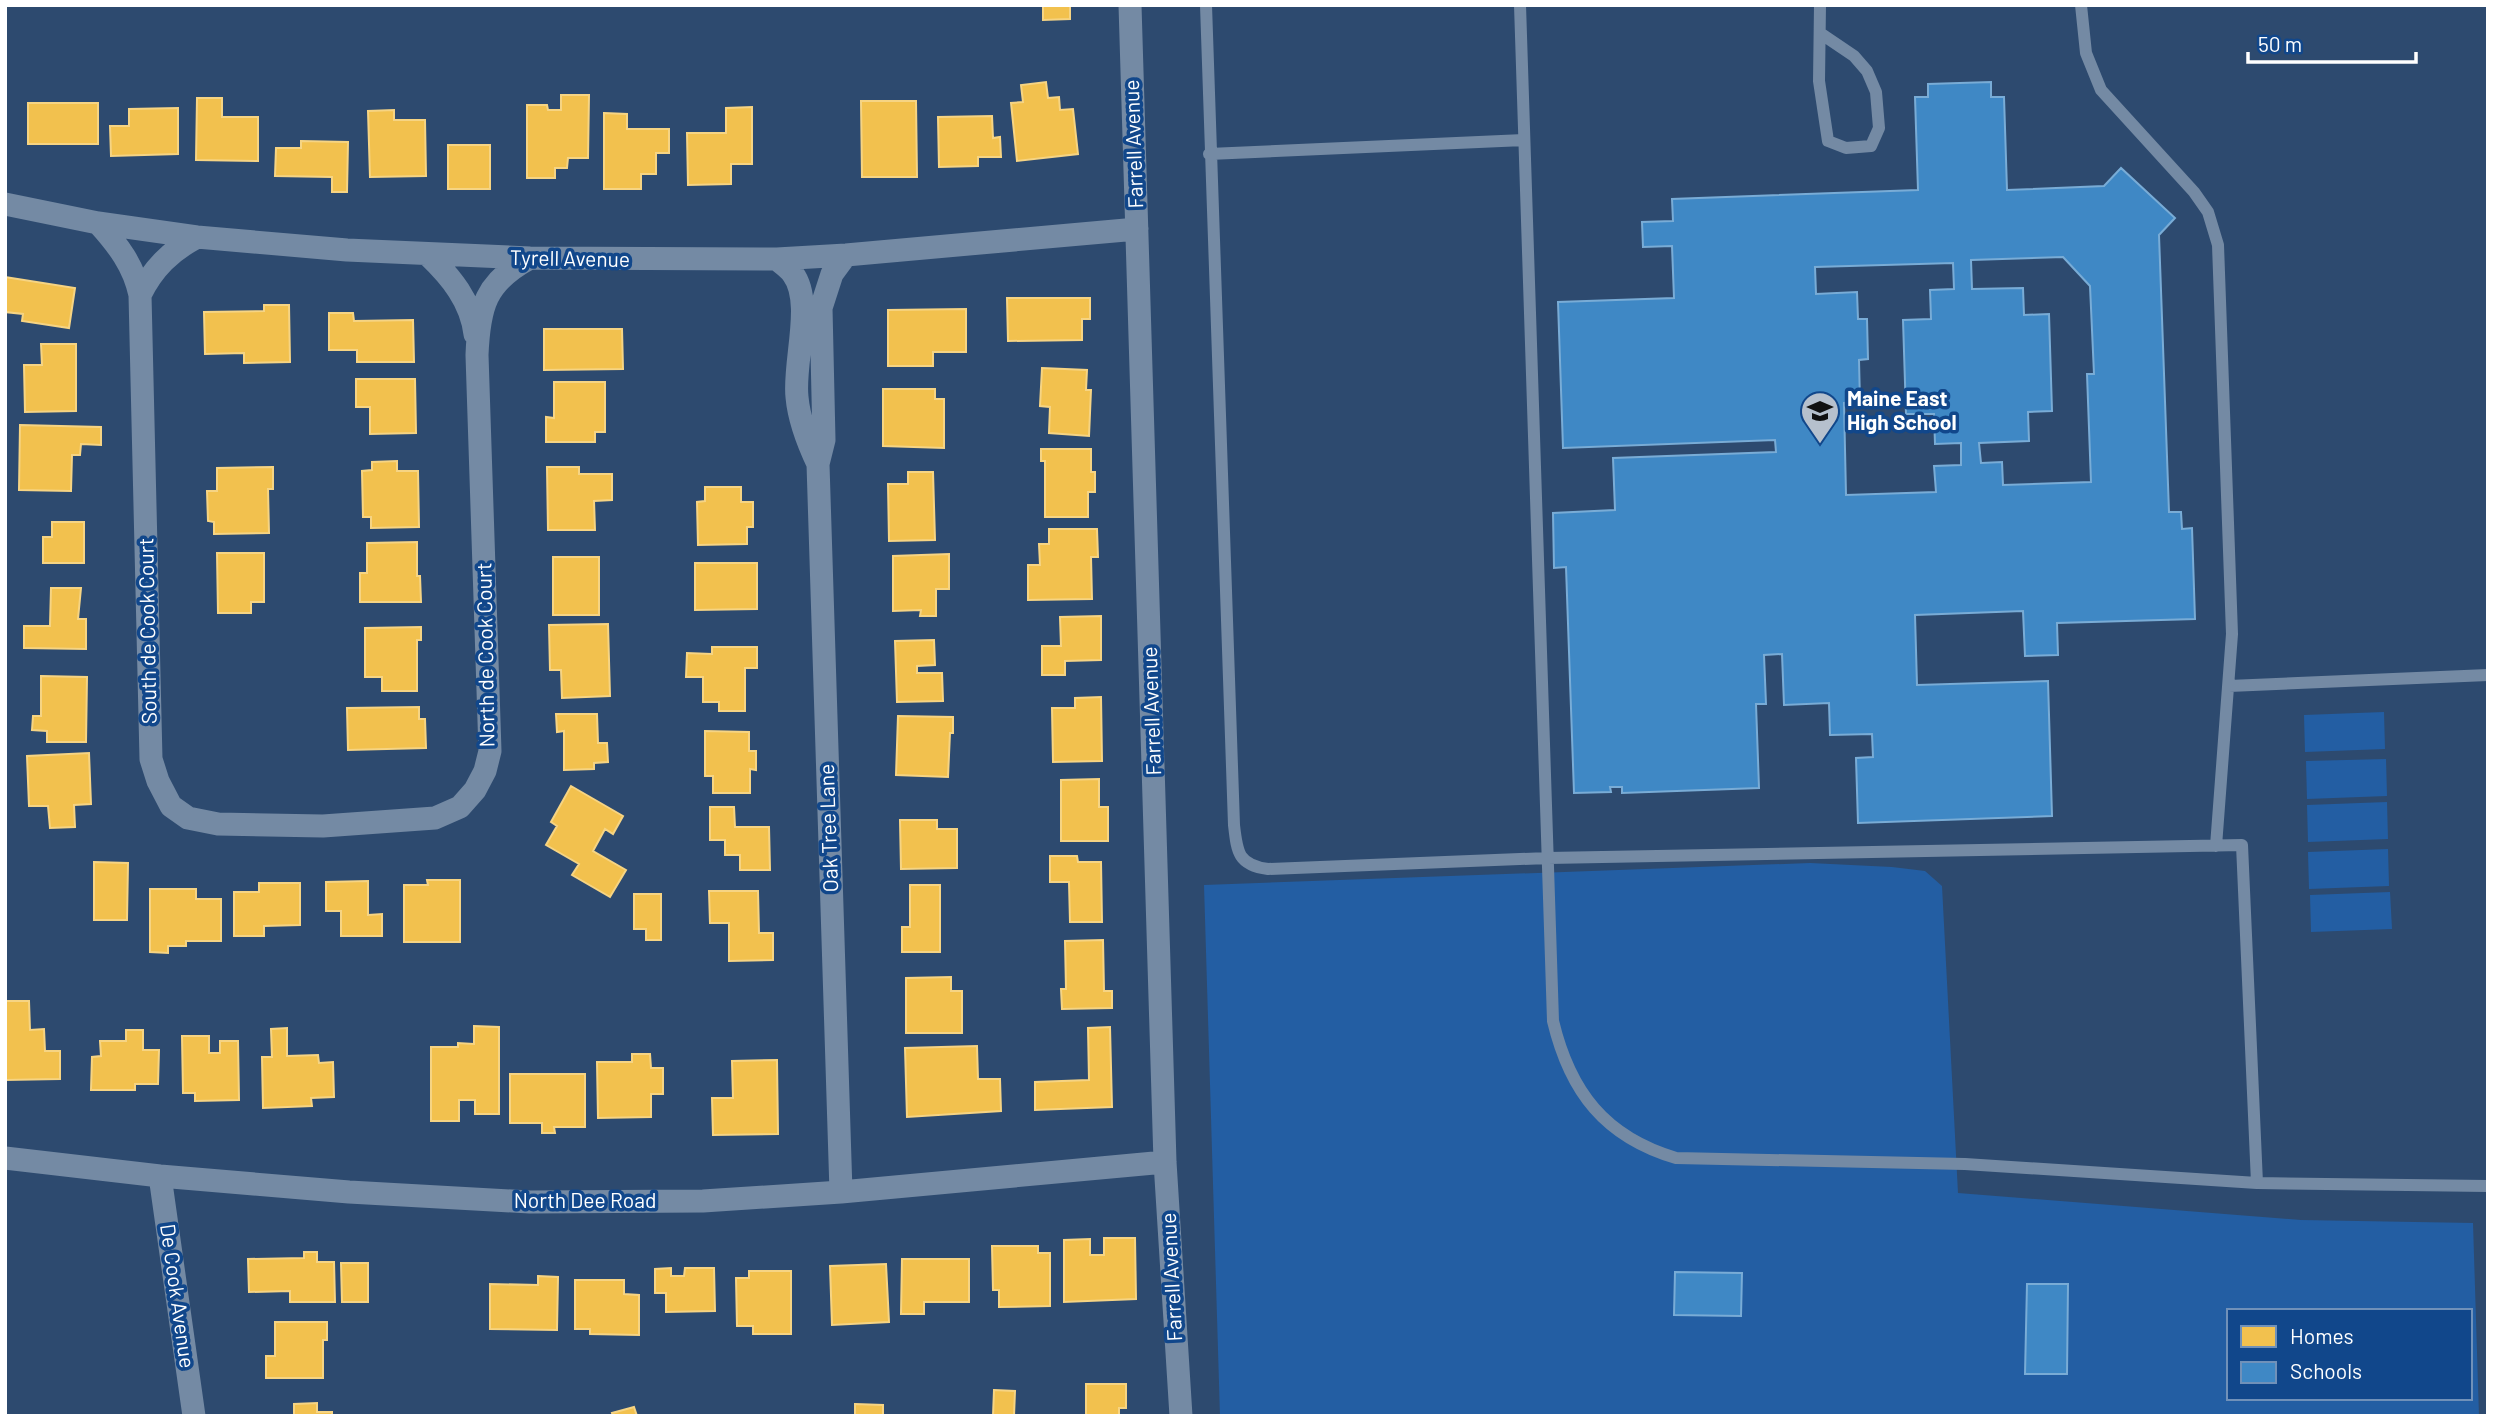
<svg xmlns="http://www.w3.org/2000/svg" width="2493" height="1421" viewBox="0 0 2493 1421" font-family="Barlow,sans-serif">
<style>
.green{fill:#235ea3;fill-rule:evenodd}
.homes{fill:#f2c14e;stroke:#f6d483;stroke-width:2}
.schools{fill:#3f88c5;stroke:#79acd6;stroke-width:2;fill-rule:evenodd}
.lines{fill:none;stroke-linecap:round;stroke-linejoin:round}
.lane{stroke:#748aa4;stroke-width:12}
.street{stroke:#748aa4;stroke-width:23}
.labels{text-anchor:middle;stroke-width:7;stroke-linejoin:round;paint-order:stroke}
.street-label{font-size:21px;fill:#fff;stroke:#11478b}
.poi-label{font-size:21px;font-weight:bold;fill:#fff;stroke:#11478b;text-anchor:start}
</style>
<rect width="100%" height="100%" fill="#2d4a6f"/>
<!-- green -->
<path class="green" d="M2384,712L2385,749L2305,752L2304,715Z
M2386,759L2387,796L2307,799L2306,761Z
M2387,802L2388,839L2308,842L2307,805Z
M2388,849L2389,886L2309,889L2308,852Z
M1810,863L1892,867L1925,871L1942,886L1958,1193L2301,1220L2473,1223L2479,1416H1220L1204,885ZM2229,1311H2470V1398H2229Z
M2390,892L2392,929L2311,932L2310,895Z"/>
<!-- homes -->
<path class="homes" d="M1043,5H1070V19L1043,20Z
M1046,82L1048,98L1059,97L1060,110L1073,109L1078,154L1017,161L1011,103L1023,102L1021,85Z
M561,95H589L588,158H568L567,168H555V178H527V105H547L548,110H561Z
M197,98H222V117H258V161L196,160Z
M861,101H916L917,177H862Z
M28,103H98V144H28Z
M752,107V164H731V184L688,185L687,133H726V108Z
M178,108V154L111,156L110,126H129V109Z
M394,110V120H425L426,176L370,177L368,111Z
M604,113L627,114V129H669V153H656V174H641V189H604Z
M992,116L993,138L1000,137L1001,157H978V166L939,167L938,117Z
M301,141L348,142L347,192H332V177L275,176L276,148H301Z
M448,145H490V189H448Z
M5,277L75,288L69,328L22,321L23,314L5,312Z
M1007,298H1090V319H1082V340L1008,341Z
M264,305H289L290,362L244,363V353L205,354L204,312L264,311Z
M966,309V352H933V366H888V310Z
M329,313H353L354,321L413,320L414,362H357V350H329Z
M544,329H622L623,369L544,370Z
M41,344H76V411L25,412L24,365H42Z
M1042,368L1087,370L1086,390H1091L1089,436L1049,433L1050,407L1040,406Z
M356,379H415L416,433L370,434V407H356Z
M554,382H605V432H595V442H546V417L554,418Z
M883,389H935V399H944V448L883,446Z
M20,425L101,427V445L81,444L80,455H72L71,491L19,490Z
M1041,449H1091V472H1095V492H1088V517H1045V461H1041Z
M397,461V471H418L419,527L371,528V517H363L362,471L372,470V462Z
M273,467V489H268L269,533L214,534V522L208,521L207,491H217V468Z
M547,467H579V474H612V500L594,501L595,530H548Z
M908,472H933L935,540L889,541L888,484H908Z
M705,487H741V502H753V527H747V544L698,545L697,502L705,501Z
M52,522H84V563H43V537H52Z
M1049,529H1097L1098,557H1091L1092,599L1028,600V565H1040L1039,544H1049Z
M417,542V576H420L421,602H360V573H367V543Z
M217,553H264V602H251V613H218Z
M949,554V589H936V616H920L921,610L893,611V556Z
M553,557H599V615H553Z
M695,563H757V609L695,610Z
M51,588H81L78,619H86V649L24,648V626H50Z
M1101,616V660L1065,661V675H1042V646H1061L1060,617Z
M608,624L610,696L562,698L561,670H550L549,625Z
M421,627V640H417V691H382V677H365V628Z
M934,640L935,665L917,666V673H942L943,701L897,702L895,641Z
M712,647H757V668H745V711H719V702H703V677H686L687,653L712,654Z
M41,676L87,677L86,742H47V731L32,730L33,716H41Z
M1101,697L1102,761L1053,762L1052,708H1075V698Z
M419,707V719H425L426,748L348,750L347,708Z
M556,714H597L598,743H607L608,762L594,763V769L564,770V731L557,732Z
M898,716L953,717V733H950L948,777L896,775Z
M705,731L749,732V751H756V770L750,769V793H713V776H705Z
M89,753L91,804L74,805L75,827L50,828L48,806H29L27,756Z
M1099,779V807H1108V841H1061V780Z
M571,786L623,816L613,834L605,829L593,851L626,870L610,897L572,875L579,864L546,845L557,826L551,822Z
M710,807H734L735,827H769L770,870H740V855H725V840H710Z
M900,820H937V829H957V868L901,869Z
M1050,856H1077L1078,862H1101L1102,922H1070L1069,882H1050Z
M94,862L128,863L127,920H94Z
M427,880H460V942H404V885H428Z
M368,881V915L382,914V936H341V911H326V882Z
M259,883H300V925L264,926V936H234V892H259Z
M910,885H940V952H902V927H910Z
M150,889H196V899H221V941H186V946H168V953L150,952Z
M709,891H758L759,933H773V960L729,961V923H710Z
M634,894H661V940H646V929H634Z
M1103,940L1104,991H1112V1008L1062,1009L1061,989H1066L1065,941Z
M951,977V991H962V1033H906V978Z
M5,1001H29L30,1030L44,1029L45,1051H60V1079L5,1080Z
M474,1026L499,1027V1114H475V1100H459V1121H431V1047H458V1043L474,1044Z
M1110,1027L1112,1107L1035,1110V1082L1089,1080L1088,1028Z
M287,1028V1056L318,1055L319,1063L333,1062L334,1097L311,1098L312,1106L263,1108L262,1057H272L271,1029Z
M126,1030H143V1050H159L158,1084H135V1090H91L92,1057L101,1056L100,1041H126Z
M182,1036H209V1053H220V1041H238L239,1100L195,1101V1093H183Z
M977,1046L978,1079H1000L1001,1111L907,1117L905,1048Z
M632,1054H650L651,1068H663V1094H651V1117L598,1118L597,1062H632Z
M777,1060L778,1134L713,1135L712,1098H733L732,1061Z
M510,1074H585V1127H554L555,1133H542V1123H510Z
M1104,1238H1135L1136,1299L1064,1302V1240L1090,1239V1255H1104Z
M992,1246H1038V1253H1050V1306L999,1307V1290H993Z
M304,1252H317V1262H334L335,1302H290V1291L249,1292L248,1259L304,1258Z
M902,1259H969V1302H924V1314H901Z
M341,1263H368V1302H342Z
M886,1264L889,1322L832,1325L830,1266Z
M671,1268V1276H684L685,1268H714L715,1311L666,1312V1293H655V1269Z
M749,1271H791V1334H753V1326H737L736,1278H749Z
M538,1276L558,1277L557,1330L490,1329V1284L538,1285Z
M575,1280H624V1294L639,1295V1335L590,1334V1329H575Z
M275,1322H327V1340H323V1378H266V1356H275Z
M1086,1384H1126V1408H1119V1416H1086Z
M994,1390L1015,1391L1014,1416H993Z
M317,1403V1412H332V1416H277L294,1415V1404Z
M855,1404L883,1405V1416H855Z
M634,1407L637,1416H613L612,1413Z"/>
<!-- schools -->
<path class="schools" d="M1991,82V97H2004L2007,190L2104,186L2121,168L2175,218L2159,235L2169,512H2181L2182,529L2192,528L2195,619L2057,623L2058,655L2025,656L2023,611L1915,615L1917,685L2048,681L2052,816L1858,823L1856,758L1873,757L1872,734L1830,735L1829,703L1784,705L1782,654L1764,655L1766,704H1756L1759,788L1622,793V787H1610L1611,792L1574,793L1566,567L1554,568L1553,513L1615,510L1613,458L1776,452L1775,440L1563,448L1558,302L1674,298L1672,246L1643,247L1642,222L1673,221L1672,199L1918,190L1915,97H1928V84ZM2063,257L2090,286L2094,374H2087L2091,482L2003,485L2002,462L1981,463L1979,443L2029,441L2028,412L2052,411L2049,314L2024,315L2023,288L1972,289L1971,260ZM1953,263L1954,289L1930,290L1931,319L1903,320L1906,414H1934L1935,444L1961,443V465L1934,466L1936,492L1846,495L1844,403L1860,402L1859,360L1868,359L1867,319H1858L1857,292L1816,294L1815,267Z
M1675,1272L1742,1273L1741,1316L1674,1315Z
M2027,1284H2068L2067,1374H2025Z"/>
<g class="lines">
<!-- lane -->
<path class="lane" d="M1206,5L1234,825C1237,852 1238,865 1268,869L1548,858L2242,845L2257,1183
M1520,5L1553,1021C1570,1092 1605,1137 1676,1158L1965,1164L2257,1183L2488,1186
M1820,5L1819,81L1828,141L1846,148L1871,146L1879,128L1876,92L1867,71L1854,56L1820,33
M2081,5L2086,53L2101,90L2194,192L2208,212L2218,245L2232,634L2216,846
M1209,154L1524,140
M2229,686L2488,675"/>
<!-- street -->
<path class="street" d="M1130,5L1165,1162L1181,1416
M5,204L98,223L197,237L347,250L530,258L777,259L846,255L1137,229
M98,223C118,245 134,266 140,295L151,759L158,781L171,806L188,818L218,824L323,826L435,818L460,807L475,790L485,771L490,751L477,355C479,307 485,282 530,258
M428,255C451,277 471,301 475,334
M777,259C782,264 789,268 793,274C814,302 793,363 797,397C799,420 808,443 818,464L841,1192
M140,295C153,268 171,251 197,237
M818,464L824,440L821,308L832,274L846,255
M5,1158L160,1176L349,1192L530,1202L703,1201L841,1192L1165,1162
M160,1176L194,1416"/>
</g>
<!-- icons -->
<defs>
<symbol id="school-pin" viewBox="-11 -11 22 30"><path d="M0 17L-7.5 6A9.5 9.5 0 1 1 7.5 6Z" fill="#b6c0cd" stroke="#11478b"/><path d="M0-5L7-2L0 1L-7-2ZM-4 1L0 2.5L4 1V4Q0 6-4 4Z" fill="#111"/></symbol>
</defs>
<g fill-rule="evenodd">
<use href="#school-pin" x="1798" y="389" width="44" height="60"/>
</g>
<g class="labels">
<!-- street labels -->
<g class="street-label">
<text transform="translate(1134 144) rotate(-92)" y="7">Farrell Avenue</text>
<text transform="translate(570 259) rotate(1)" y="7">Tyrell Avenue</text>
<text transform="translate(148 631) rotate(-91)" y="7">South de Cook Court</text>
<text transform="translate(486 655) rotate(-91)" y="7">North de Cook Court</text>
<text transform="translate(1152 711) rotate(-92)" y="7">Farrell Avenue</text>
<text transform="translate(829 828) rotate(-92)" y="7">Oak Tree Lane</text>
<text x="585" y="1208">North Dee Road</text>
<text transform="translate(1172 1277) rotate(-93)" y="7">Farrell Avenue</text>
<text transform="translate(177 1296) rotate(82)" y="7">De Cook Avenue</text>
</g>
<!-- poi labels -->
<g class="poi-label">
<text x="1847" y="406">Maine East<tspan x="1847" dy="24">High School</tspan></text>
</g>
</g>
<!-- border -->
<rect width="2493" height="1421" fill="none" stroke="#ffffff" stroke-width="14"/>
<!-- legend -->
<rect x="2227" y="1309" width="245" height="91" fill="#11478b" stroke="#7091b9" stroke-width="2"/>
<rect x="2241" y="1326" width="35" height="21" fill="#f2c14e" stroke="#7091b9" stroke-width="2"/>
<text x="2290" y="1344" font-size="21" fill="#ffffff">Homes</text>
<rect x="2241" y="1362" width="35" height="21" fill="#3f88c5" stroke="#7091b9" stroke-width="2"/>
<text x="2290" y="1379" font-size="21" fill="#ffffff">Schools</text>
<!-- scale -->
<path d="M2248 52v10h168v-10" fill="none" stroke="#ffffff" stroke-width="3.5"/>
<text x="2258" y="52" font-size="21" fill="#ffffff" stroke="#11478b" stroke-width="5" paint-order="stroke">50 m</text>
</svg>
